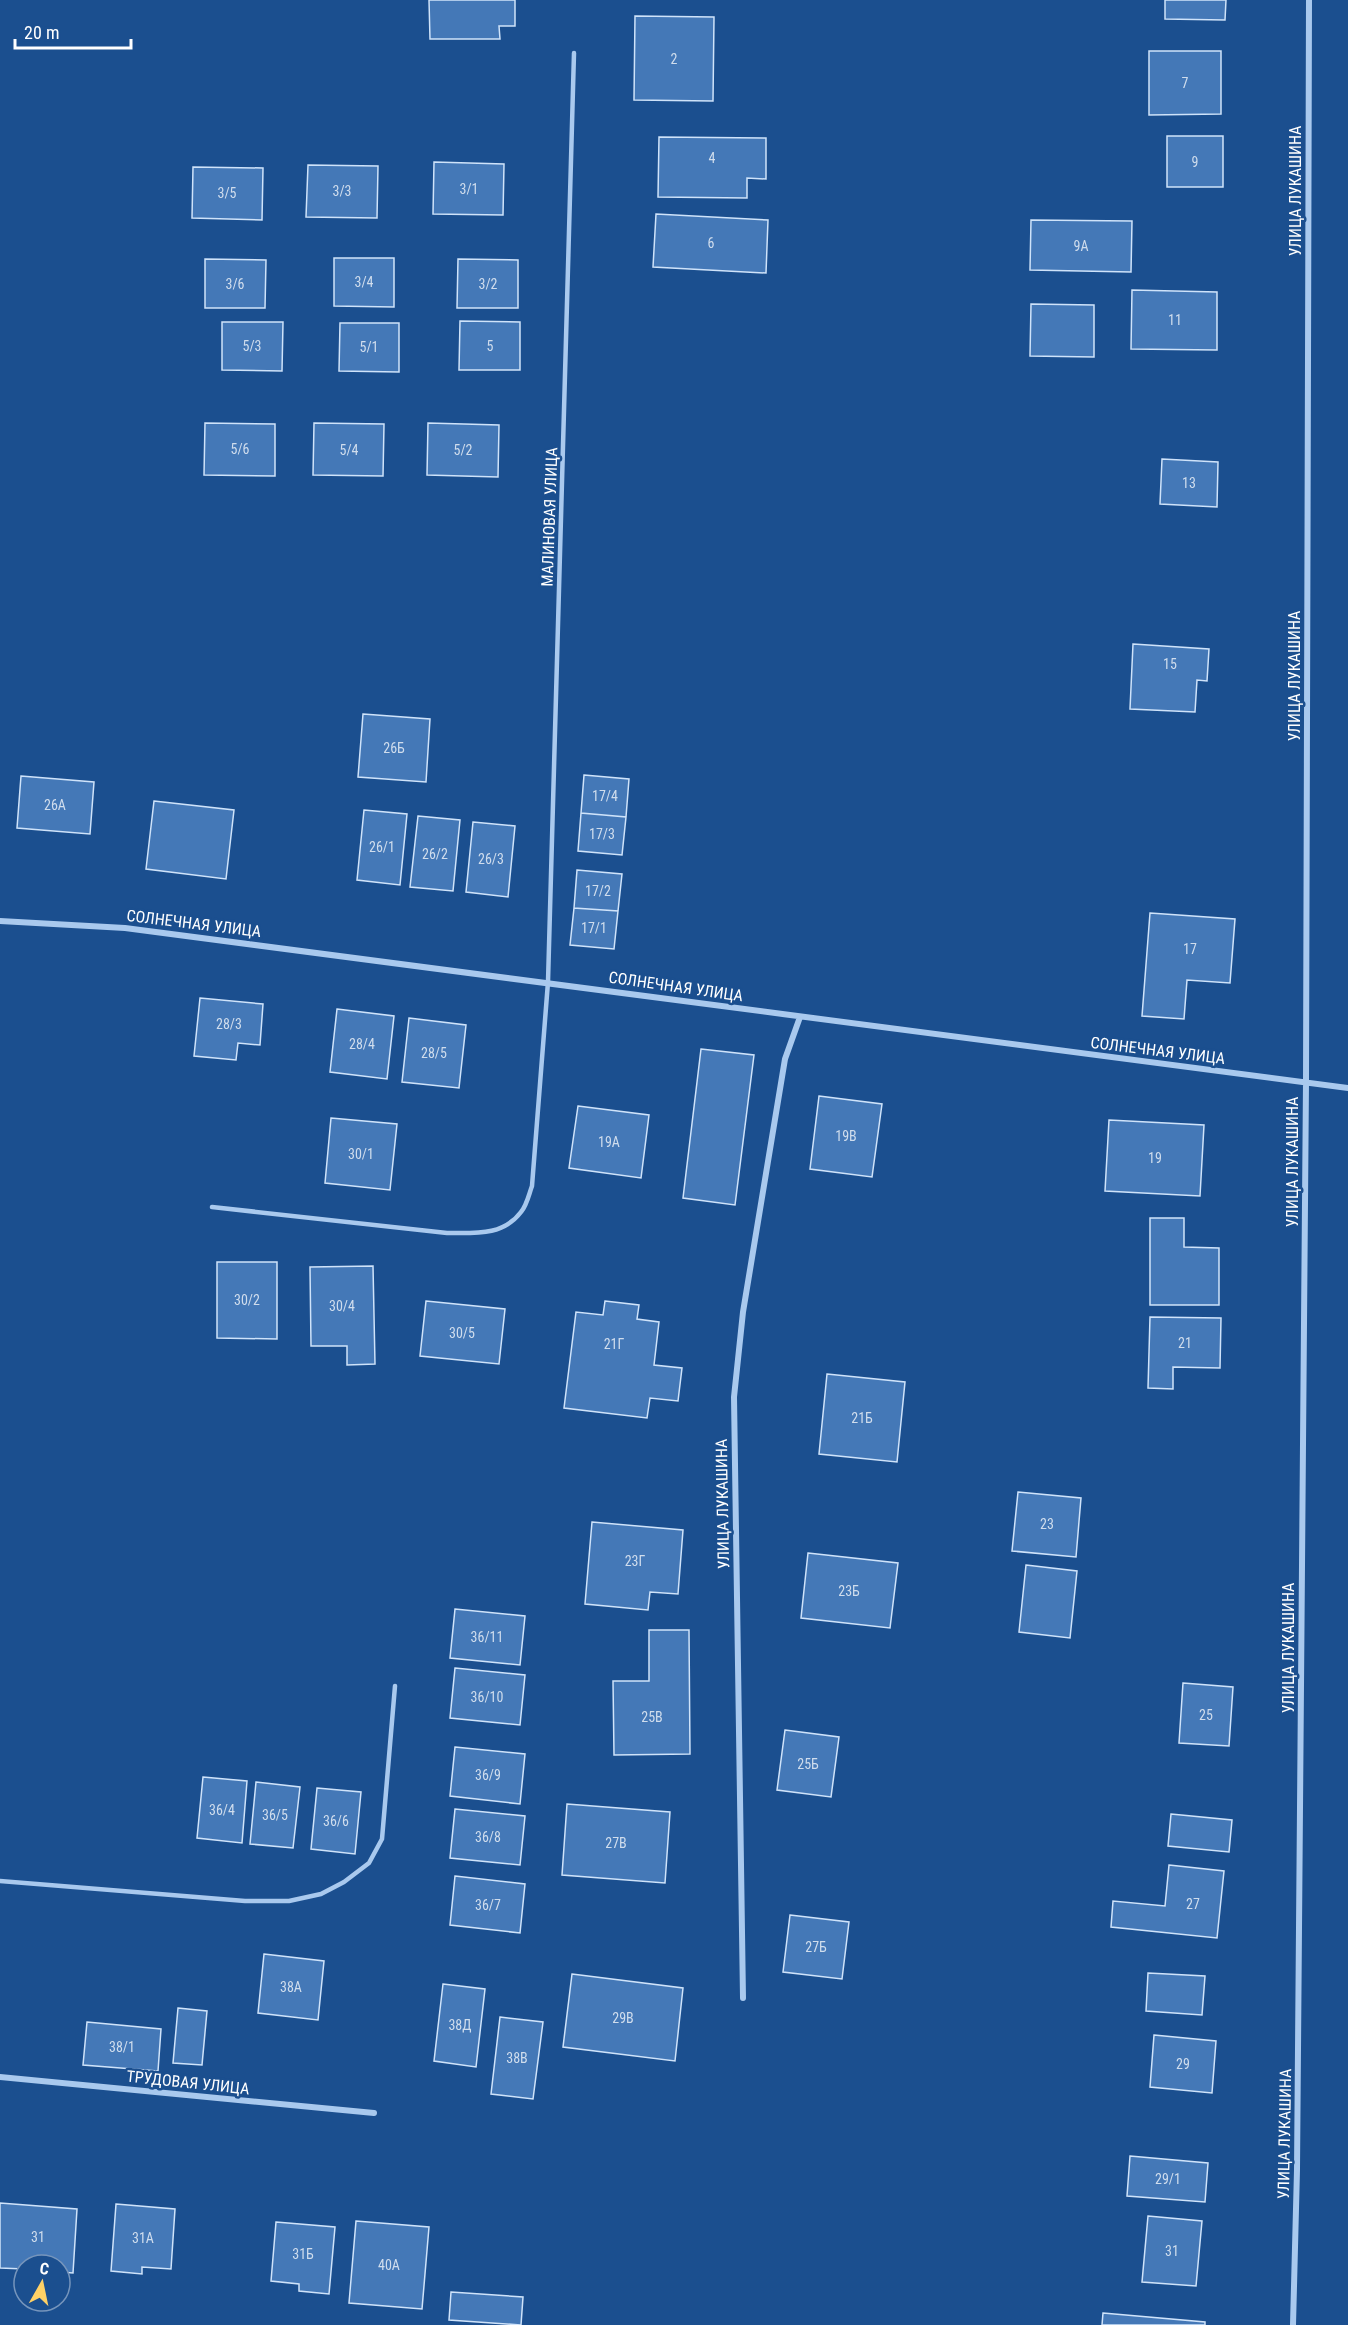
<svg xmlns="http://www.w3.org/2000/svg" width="1348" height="2325" viewBox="0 0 1348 2325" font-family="'Roboto Condensed',sans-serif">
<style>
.building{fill:#4478b7;stroke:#cfe3fa;stroke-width:1.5}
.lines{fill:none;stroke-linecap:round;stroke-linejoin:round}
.service{stroke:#a9c9ee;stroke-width:4.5}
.minor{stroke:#a9c9ee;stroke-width:6}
.labels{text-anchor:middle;stroke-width:5;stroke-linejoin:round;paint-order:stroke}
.number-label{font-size:14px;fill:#d0dded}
.street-label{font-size:16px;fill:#fff;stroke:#1b4f8f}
</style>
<rect width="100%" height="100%" fill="#1b4f8f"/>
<!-- building -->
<path class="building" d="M429,0H515V26H499L500,39H430Z
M1165,0H1226L1225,20L1165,19Z
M635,16L714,17L713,101L634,100Z
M1149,51H1221V114L1149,115Z
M1167,136H1223V187H1167Z
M659,137L766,138V179L747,178V198L658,197Z
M434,162L504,164L503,215L433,214Z
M308,165L378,166L377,218L306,217Z
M193,167L263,168L262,220L192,218Z
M656,214L768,220L766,273L653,267Z
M1031,220L1132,221L1131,272L1030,270Z
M334,258H394V307L334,306Z
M205,259L266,260L265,308H205Z
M458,259L518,260V308H457Z
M1132,290L1217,292V350L1131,349Z
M1031,304L1094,305V357L1030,356Z
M460,321L520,322V370H459Z
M222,322H283L282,371L222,370Z
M340,323H399V372L339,371Z
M205,423L275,424V476L204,475Z
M314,423L384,424L383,476L313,475Z
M428,423L499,425L498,477L427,475Z
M1162,459L1218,462L1217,507L1160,504Z
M1133,644L1209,649L1207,681L1197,680L1195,712L1130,709Z
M363,714L430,719L426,782L358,777Z
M584,775L629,779L626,817L581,813Z
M21,776L94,782L90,834L17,828Z
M154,801L234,810L226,879L146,869Z
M364,810L407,814L400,885L357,880Z
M581,813L626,817L622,855L578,851Z
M418,816L460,820L453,891L410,887Z
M473,822L515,826L508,897L466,892Z
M577,870L622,874L618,911L574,908Z
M574,908L618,911L614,949L570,945Z
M1150,913L1235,919L1230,983L1187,980L1184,1019L1142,1016Z
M200,998L263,1004L260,1045L238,1043L236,1060L194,1056Z
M337,1009L394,1016L387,1079L330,1072Z
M409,1018L466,1025L459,1088L402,1082Z
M701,1049L754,1055L735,1205L683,1198Z
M819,1096L882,1104L872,1177L810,1169Z
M578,1106L649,1115L641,1178L569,1168Z
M331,1118L397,1124L390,1190L325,1183Z
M1109,1120L1204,1125L1200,1196L1105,1191Z
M1150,1218H1184V1247L1219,1248V1305H1150Z
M217,1262H277V1339L217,1338Z
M373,1266L375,1364L347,1365V1346H311L310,1267Z
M426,1301L505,1309L499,1364L420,1356Z
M605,1301L639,1305L637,1319L659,1322L654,1365L682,1368L678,1401L650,1398L647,1418L564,1408L576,1312L603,1315Z
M1150,1317L1221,1318L1220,1368L1173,1367V1389L1148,1388Z
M827,1374L905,1382L897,1462L819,1454Z
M1018,1492L1081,1498L1076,1557L1012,1551Z
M592,1522L683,1530L678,1594L650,1592L648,1610L585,1604Z
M808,1553L898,1563L890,1628L801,1618Z
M1026,1565L1077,1571L1070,1638L1019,1632Z
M455,1609L525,1616L520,1665L450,1658Z
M649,1630H689L690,1754L614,1755L613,1681H649Z
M455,1668L525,1675L520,1725L450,1718Z
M1183,1683L1233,1687L1229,1746L1179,1743Z
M785,1730L839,1737L831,1797L777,1790Z
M455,1747L525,1754L520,1804L450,1796Z
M203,1777L247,1781L242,1843L197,1838Z
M256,1782L300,1787L293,1848L250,1844Z
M317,1788L361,1792L355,1854L311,1849Z
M567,1804L670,1812L665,1883L562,1875Z
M455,1809L525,1816L520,1865L450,1858Z
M1171,1814L1232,1820L1229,1852L1168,1846Z
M1169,1865L1224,1871L1217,1938L1111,1927L1113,1901L1165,1906Z
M455,1876L525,1884L520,1933L450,1925Z
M790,1915L849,1922L842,1979L783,1972Z
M264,1954L324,1961L318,2020L258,2013Z
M1148,1973L1205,1976L1202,2015L1146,2011Z
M572,1974L683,1988L675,2061L563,2047Z
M443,1984L485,1989L476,2067L434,2061Z
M178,2008L207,2011L202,2065L173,2063Z
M500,2017L543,2022L533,2099L491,2094Z
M87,2022L161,2029L158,2071L83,2065Z
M1154,2035L1216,2041L1212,2093L1150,2087Z
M1130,2156L1208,2163L1205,2202L1127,2196Z
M0,2203L77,2209L73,2273L60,2272V2265H24V2269L0,2268Z
M116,2204L175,2209L171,2269L142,2267V2274L111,2271Z
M1148,2216L1202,2221L1196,2286L1142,2282Z
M356,2221L429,2227L422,2309L349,2303Z
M276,2222L335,2227L329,2294L299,2291V2284L271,2281Z
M451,2292L523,2297L521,2325L449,2320Z
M1103,2313L1205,2322V2325H1102Z"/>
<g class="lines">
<!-- service -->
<path class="service" d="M212,1207L447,1233C475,1233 503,1236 521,1212C527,1205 529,1194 532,1186L548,982L574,53
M0,1881L245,1901H289L321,1894L344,1882L369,1863L382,1839L395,1686"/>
<!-- minor -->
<path class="minor" d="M0,921L125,928L1348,1088
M743,1998L734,1397L743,1312L785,1059L800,1017
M0,2077L374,2113
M1293,2325L1297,2170L1306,1082L1309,0"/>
</g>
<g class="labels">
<!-- number labels -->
<g class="number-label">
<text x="674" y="64">2</text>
<text x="1185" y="88">7</text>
<text x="712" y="163">4</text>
<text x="1195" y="167">9</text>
<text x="469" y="194">3/1</text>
<text x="342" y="196">3/3</text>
<text x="227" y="198">3/5</text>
<text x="711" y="248">6</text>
<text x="1081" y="251">9А</text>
<text x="364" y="287">3/4</text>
<text x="235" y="289">3/6</text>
<text x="488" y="289">3/2</text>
<text x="1175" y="325">11</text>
<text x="252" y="351">5/3</text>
<text x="490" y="351">5</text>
<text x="369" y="352">5/1</text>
<text x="240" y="454">5/6</text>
<text x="349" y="455">5/4</text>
<text x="463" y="455">5/2</text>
<text x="1189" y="488">13</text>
<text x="1170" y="669">15</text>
<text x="394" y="753">26Б</text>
<text x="605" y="801">17/4</text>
<text x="55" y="810">26А</text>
<text x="602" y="839">17/3</text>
<text x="382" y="852">26/1</text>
<text x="435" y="859">26/2</text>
<text x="491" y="864">26/3</text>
<text x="598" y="896">17/2</text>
<text x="594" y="933">17/1</text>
<text x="1190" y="954">17</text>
<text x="229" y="1029">28/3</text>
<text x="362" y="1049">28/4</text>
<text x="434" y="1058">28/5</text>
<text x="846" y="1141">19В</text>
<text x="609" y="1147">19А</text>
<text x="361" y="1159">30/1</text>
<text x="1155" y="1163">19</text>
<text x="247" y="1305">30/2</text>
<text x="342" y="1311">30/4</text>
<text x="462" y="1338">30/5</text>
<text x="1185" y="1348">21</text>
<text x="614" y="1349">21Г</text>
<text x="862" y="1423">21Б</text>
<text x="1047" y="1529">23</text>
<text x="635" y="1566">23Г</text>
<text x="849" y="1596">23Б</text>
<text x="487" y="1642">36/11</text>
<text x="487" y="1702">36/10</text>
<text x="1206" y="1720">25</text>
<text x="652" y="1722">25В</text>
<text x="808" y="1769">25Б</text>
<text x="488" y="1780">36/9</text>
<text x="222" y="1815">36/4</text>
<text x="275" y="1820">36/5</text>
<text x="336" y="1826">36/6</text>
<text x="488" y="1842">36/8</text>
<text x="616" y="1848">27В</text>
<text x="1193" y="1909">27</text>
<text x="488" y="1910">36/7</text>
<text x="816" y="1952">27Б</text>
<text x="291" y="1992">38А</text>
<text x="623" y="2023">29В</text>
<text x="460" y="2030">38Д</text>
<text x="122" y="2052">38/1</text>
<text x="517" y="2063">38В</text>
<text x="1183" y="2069">29</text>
<text x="1168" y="2184">29/1</text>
<text x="38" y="2242">31</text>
<text x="143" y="2243">31А</text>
<text x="1172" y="2256">31</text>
<text x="303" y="2259">31Б</text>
<text x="389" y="2270">40А</text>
</g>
<!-- street labels -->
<g class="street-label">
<text transform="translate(1295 191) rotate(-90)" y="6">УЛИЦА ЛУКАШИНА</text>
<text transform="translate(549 517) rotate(-88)" y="6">МАЛИНОВАЯ УЛИЦА</text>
<text transform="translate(1294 676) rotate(-90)" y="6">УЛИЦА ЛУКАШИНА</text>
<text transform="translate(194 923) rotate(7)" y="6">СОЛНЕЧНАЯ УЛИЦА</text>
<text transform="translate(676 986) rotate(8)" y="6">СОЛНЕЧНАЯ УЛИЦА</text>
<text transform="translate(1158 1050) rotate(7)" y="6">СОЛНЕЧНАЯ УЛИЦА</text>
<text transform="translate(1292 1162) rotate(-90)" y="6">УЛИЦА ЛУКАШИНА</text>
<text transform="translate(722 1504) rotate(-91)" y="6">УЛИЦА ЛУКАШИНА</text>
<text transform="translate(1288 1648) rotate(-90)" y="6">УЛИЦА ЛУКАШИНА</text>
<text transform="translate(188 2082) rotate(6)" y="6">ТРУДОВАЯ УЛИЦА</text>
<text transform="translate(1284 2134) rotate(-89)" y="6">УЛИЦА ЛУКАШИНА</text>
</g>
</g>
<!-- north arrow -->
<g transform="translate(42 2283) rotate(9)"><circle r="28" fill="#1b4f8f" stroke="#7695bc" stroke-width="1.5"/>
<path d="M0-4.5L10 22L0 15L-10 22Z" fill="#ffd166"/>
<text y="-9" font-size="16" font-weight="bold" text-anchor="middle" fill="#ffffff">С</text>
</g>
<!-- scale -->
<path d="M15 39v9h116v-9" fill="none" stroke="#ffffff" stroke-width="3"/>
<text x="24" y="39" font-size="18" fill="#ffffff" stroke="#1b4f8f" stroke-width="4.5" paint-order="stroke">20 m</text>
</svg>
